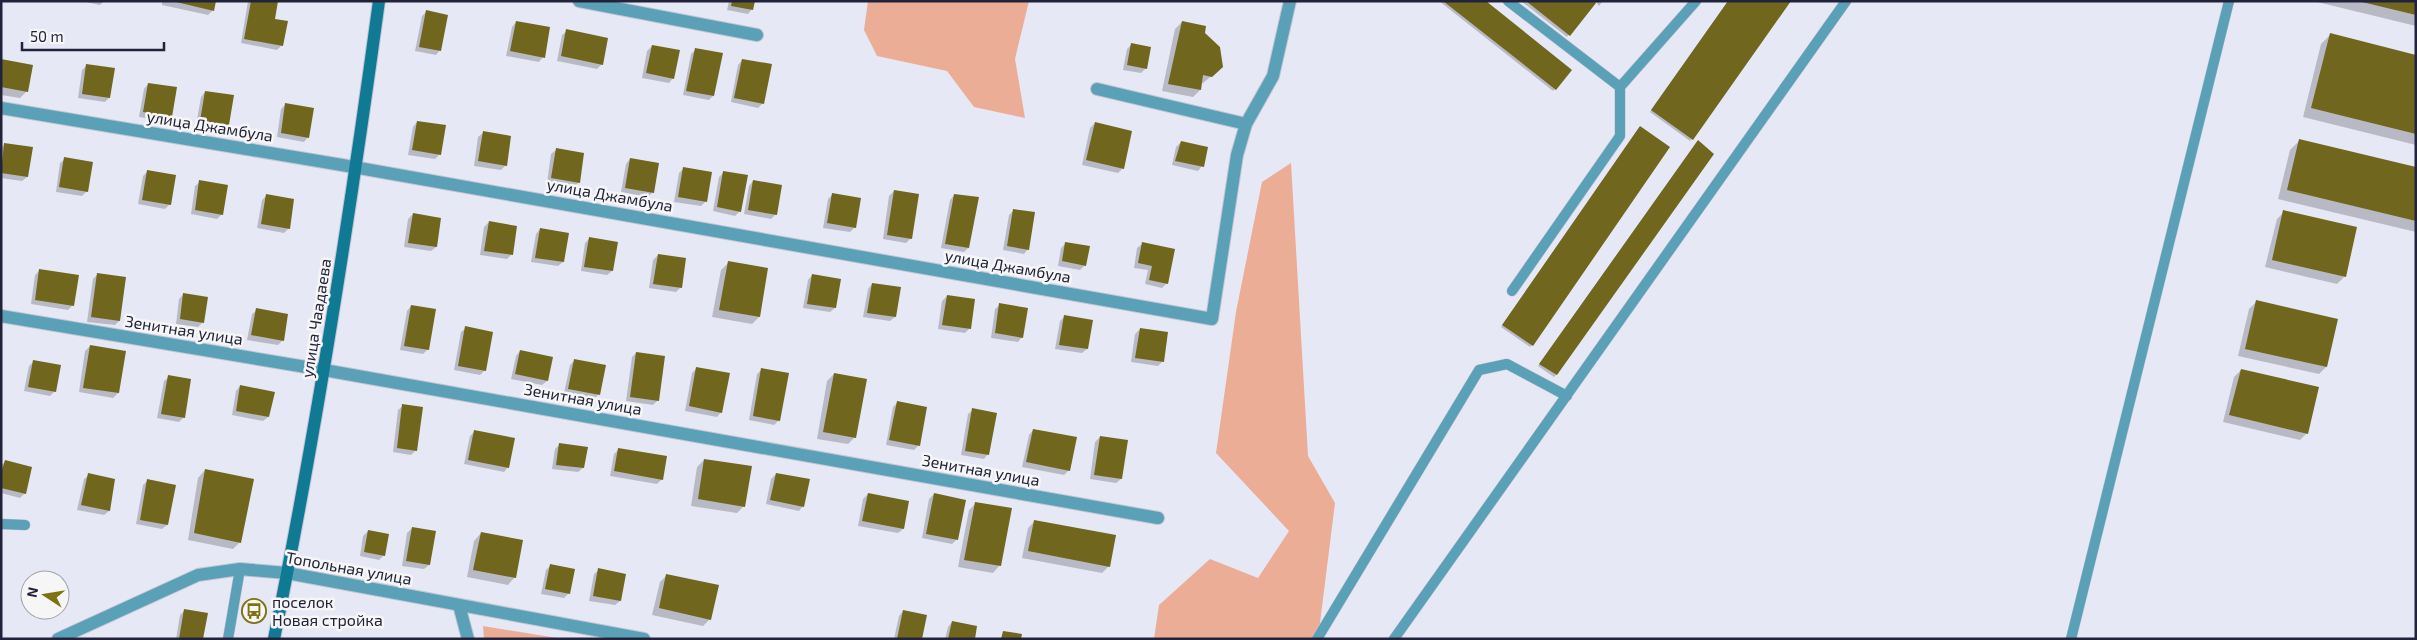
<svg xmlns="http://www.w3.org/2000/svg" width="2417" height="640" viewBox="0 0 2417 640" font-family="'Exo 2',sans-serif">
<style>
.green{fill:#ecad96}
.shadow{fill:#0003}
.building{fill:#71661d}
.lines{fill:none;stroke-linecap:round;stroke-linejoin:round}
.lane-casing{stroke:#c3c5d4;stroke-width:11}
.street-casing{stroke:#c3c5d4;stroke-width:14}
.secondary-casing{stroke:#c3c5d4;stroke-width:14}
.lane{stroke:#5aa1b8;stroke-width:10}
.street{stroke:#5aa1b8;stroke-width:12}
.secondary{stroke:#107a95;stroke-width:12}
.labels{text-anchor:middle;stroke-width:5;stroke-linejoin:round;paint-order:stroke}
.street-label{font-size:16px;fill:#22233b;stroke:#f6f6f6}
.poi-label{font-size:16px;fill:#22233b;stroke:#f6f6f6;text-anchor:start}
</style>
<rect width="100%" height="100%" fill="#e6e8f5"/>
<!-- green -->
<path class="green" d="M868,1H1029L1015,59L1025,118L974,107L947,71L877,56L864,30Z
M1291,163L1308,456L1335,503L1318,639H1154L1159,605L1210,559L1258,578L1289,531L1216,453L1236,312L1262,182Z
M483,626L563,639H484Z"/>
<!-- shadow -->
<path class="shadow" d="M81,1H104L100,5Z
M162,1H215L213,10L208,15L162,5Z
M248,1H277L273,20L282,45L277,50L241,43Z
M729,1H754L752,9L748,14L727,10Z
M1439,1H1484L1555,89L1553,91Z
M1521,1H1592L1567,37Z
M1595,1H1603L1599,6Z
M1728,1L1692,139L1690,141L1650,112Z
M2313,1H2416V26Z
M426,12L440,50L436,55L415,51L422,16Z
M516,22L543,57L539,62L506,56L512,27Z
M1182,22L1204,33L1214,74L1203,83H1201L1200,90L1193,97L1162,91L1175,29Z
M567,31L602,64L597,69L557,61L562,35Z
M2330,35L2416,56V145L2303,117L2321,44Z
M1131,45L1146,68L1141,73L1123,70L1127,49Z
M652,46L673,78L669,83L642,78L647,51Z
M696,49L713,96L709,100L683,95L691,54Z
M1,60L27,91L20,98L1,95Z
M742,60L763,103L758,108L731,102L738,65Z
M87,65L109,98L105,102L78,98L82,70Z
M148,84L171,116L166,121L139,117L144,89Z
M205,92L228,124L223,129L196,125L201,97Z
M286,104L308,137L304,142L277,137L281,109Z
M417,122L440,154L435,159L408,155L413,127Z
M1095,123L1123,168L1118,173L1082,165L1090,128Z
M1638,129L1532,345L1530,347L1501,327Z
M483,133L506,165L501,170L474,166L478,137Z
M2299,141L2416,168V232L2278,199L2290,150Z
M1181,142L1202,166L1198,171L1172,165L1176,147Z
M5,144L27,177L22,181L1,178V148Z
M1696,144L1556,375L1554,377L1538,366Z
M556,150L579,182L574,187L547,183L551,154Z
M65,159L87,191L82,196L56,192L60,163Z
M630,159L653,192L648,197L621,192L626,164Z
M683,169L706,201L701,206L674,202L679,173Z
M147,172L170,204L165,209L138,204L143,176Z
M724,172L740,211L735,216L713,211L719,177Z
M753,181L776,214L771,219L744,214L749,186Z
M200,182L222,214L217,219L191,214L195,186Z
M894,191L911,238L906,243L883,239L889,196Z
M832,195L855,227L850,232L823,228L828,199Z
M954,195L968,248L964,252L941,248L950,200Z
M266,196L289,228L284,233L257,228L262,200Z
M1014,210L1028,249L1024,254L1003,250L1009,215Z
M2284,212L2344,277L2337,284L2265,267L2277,219Z
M413,214L440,219L436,247L431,251L404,247L408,219Z
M489,222L516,227L511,255L507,259L480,255L484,227Z
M540,229L567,234L563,262L558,266L531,262L536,234Z
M590,238L612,271L607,275L581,271L585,243Z
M1066,243L1085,265L1080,270L1058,266L1061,248Z
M1142,244L1167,283L1162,288L1145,284L1148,270L1134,268L1137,248Z
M658,255L680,288L676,292L649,288L653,260Z
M728,263L759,317L752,324L712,317L721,270Z
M40,270L73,305L68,310L31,304L35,275Z
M97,275L119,321L115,325L87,322L93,279Z
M812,275L835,308L830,312L803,308L808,280Z
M872,284L895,317L890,321L863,317L868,289Z
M183,295L203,322L198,327L176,324L179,299Z
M947,296L969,329L965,333L938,329L942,301Z
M2256,302L2326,367L2319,374L2238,356L2249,309Z
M1000,305L1022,337L1018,342L991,338L995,309Z
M411,306L428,349L423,354L400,350L407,311Z
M257,310L283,340L278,345L247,340L252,314Z
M1065,316L1087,349L1082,353L1055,349L1060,321Z
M466,328L485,370L480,375L454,370L461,332Z
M1140,329L1162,362L1158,366L1131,362L1135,334Z
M90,346L125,352L118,393L113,398L79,392L85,351Z
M520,351L547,381L542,385L511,379L516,356Z
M636,353L658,400L653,405L626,401L632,357Z
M575,360L598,395L594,399L564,393L570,365Z
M34,361L55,391L50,396L24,391L29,366Z
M697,368L721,412L717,417L685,411L692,373Z
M762,369L779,420L774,425L749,420L757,374Z
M2241,370L2307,433L2300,440L2223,422L2234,377Z
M834,374L855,437L848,444L817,439L827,381Z
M169,377L184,417L179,422L157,418L164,381Z
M240,386L268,417L263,421L232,415L236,391Z
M898,402L926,408L918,446L914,450L886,445L893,407Z
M403,406L416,450L411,455L393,452L398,410Z
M973,410L988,454L984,459L961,455L968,414Z
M1033,430L1069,470L1064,475L1022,467L1029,435Z
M475,431L508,467L504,472L464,464L470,436Z
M1100,437L1121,479L1116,483L1090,479L1095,442Z
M560,444L583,468L578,472L552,469L555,449Z
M619,449L662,479L657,484L610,476L614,454Z
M704,460L744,506L737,513L691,506L697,467Z
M5,462L25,493L20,498L1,493V465Z
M205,470L240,542L233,549L188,540L198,478Z
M776,474L803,506L799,511L766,504L771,479Z
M89,475L109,511L104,515L77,510L84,479Z
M148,480L167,525L162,529L136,524L143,485Z
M868,494L908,502L903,529L898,533L858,526L863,499Z
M934,494L957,539L952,544L922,538L929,499Z
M976,503L1000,565L993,573L958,567L969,510Z
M1035,521L1109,566L1102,573L1022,558L1028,528Z
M412,528L429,565L424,569L402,566L407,533Z
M368,531L384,555L379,560L360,556L363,536Z
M481,533L515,577L508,585L467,577L474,541Z
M550,566L569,593L564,598L541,594L546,570Z
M599,570L625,575L620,601L615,605L589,601L594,574Z
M667,575L710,619L703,626L652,615L660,582Z
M184,611L202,639H176L180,615Z
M903,611L920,639H894L899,616Z
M952,622L973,639H945L948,627Z"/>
<!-- building -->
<path class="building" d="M172,1H216L214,11Z
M251,1H278L275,19L288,21L283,46L244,39Z
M732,1H755L753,10L731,6Z
M1443,1H1486L1572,70L1556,90Z
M1526,1H1594L1596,3L1570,36Z
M1728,1H1791L1693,140L1651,110Z
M2362,1H2416V15L2362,2Z
M426,10L448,15L441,51L419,47Z
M516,21L550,27L545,58L510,51Z
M1182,21L1206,26L1205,33L1220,47L1223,67L1212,77L1203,75L1201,90L1168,84Z
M566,29L608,38L603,65L561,56Z
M2330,33L2416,55V134L2311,108Z
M1131,43L1151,47L1147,69L1127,65Z
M652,45L680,50L674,79L646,73Z
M695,48L723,53L714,96L686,91Z
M1,59L33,65L28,92L1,87Z
M742,59L772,64L764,104L734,98Z
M86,64L115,68L110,98L82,94Z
M148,83L177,87L172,117L143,112Z
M205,91L234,95L229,125L200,121Z
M285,103L314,108L309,138L281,133Z
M417,121L446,125L441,155L412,150Z
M1095,122L1132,131L1124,169L1086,160Z
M1640,126L1670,147L1533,346L1502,325Z
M483,131L511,136L507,166L478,161Z
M2299,139L2416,167V221L2287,190Z
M1698,140L1714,154L1557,375L1539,364Z
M1181,141L1208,147L1204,167L1175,161Z
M4,143L33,147L28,177L1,173Z
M556,148L584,153L580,183L551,178Z
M64,157L93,162L88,192L59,187Z
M630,158L659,163L654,193L625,188Z
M683,167L712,172L707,202L678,197Z
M147,170L176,175L171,205L142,200Z
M723,171L748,175L741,212L717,207Z
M199,180L228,185L223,215L195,210Z
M753,180L782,185L777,215L748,210Z
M894,190L919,194L912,239L887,235Z
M832,193L861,198L856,228L827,223Z
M266,194L294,199L290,229L261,224Z
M954,194L979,197L969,248L945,244Z
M1013,209L1035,212L1029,250L1007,246Z
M2283,210L2357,227L2346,277L2272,260Z
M413,213L441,218L437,247L408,243Z
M489,221L517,226L513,255L484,251Z
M540,228L569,233L564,262L535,258Z
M589,237L618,242L613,271L584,267Z
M1065,242L1090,246L1086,266L1062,261Z
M1142,242L1175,249L1168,284L1149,280L1152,266L1138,263Z
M658,254L686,258L682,288L653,284Z
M728,261L768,268L760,317L719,310Z
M39,269L79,275L74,306L35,300Z
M97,273L126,277L120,321L91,317Z
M812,274L841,279L836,308L807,304Z
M872,283L901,287L896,317L867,313Z
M183,293L208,297L204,323L180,319Z
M947,295L975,299L971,329L942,325Z
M2256,300L2338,319L2327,367L2245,349Z
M999,303L1028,308L1023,338L995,333Z
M411,305L436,309L429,350L404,346Z
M256,308L288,314L284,341L251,335Z
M1064,315L1093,320L1088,349L1059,345Z
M465,326L493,332L486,371L458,366Z
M1140,328L1168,332L1164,362L1135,358Z
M90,345L126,351L119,393L83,388Z
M520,350L553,357L548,381L515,374Z
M636,352L665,356L659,401L630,397Z
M574,359L606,365L600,395L568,389Z
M33,360L61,365L56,392L28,387Z
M696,367L730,373L722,413L689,406Z
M761,368L789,373L780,421L753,416Z
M2241,369L2319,387L2308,434L2229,415Z
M834,373L867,379L856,438L823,432Z
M168,375L191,379L185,418L161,414Z
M240,385L275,392L269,417L236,411Z
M897,401L927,407L920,446L889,440Z
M402,404L423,407L417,451L397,448Z
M972,408L997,413L989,455L965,451Z
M1033,429L1077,437L1070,471L1026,462Z
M474,430L515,438L509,468L468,460Z
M1100,436L1128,440L1122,479L1094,475Z
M559,443L588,447L584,468L556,465Z
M618,448L667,456L663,480L614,471Z
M704,459L752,466L745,507L698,499Z
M5,460L32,467L26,494L1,488V473Z
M205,469L254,479L241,543L194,533Z
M88,473L115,479L110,511L81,505Z
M776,473L810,479L804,507L770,500Z
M147,479L176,485L168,525L140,520Z
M868,493L909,501L904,529L862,521Z
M934,493L966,500L958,540L926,534Z
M975,502L1012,508L1001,566L964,560Z
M1034,520L1116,535L1110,567L1028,551Z
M412,527L436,531L430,565L406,561Z
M368,530L389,534L385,556L364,552Z
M481,532L523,540L516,578L473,570Z
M550,564L575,569L570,594L545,589Z
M598,568L626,574L621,601L593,596Z
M666,574L719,585L711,620L659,608Z
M184,609L208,613L203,639H179Z
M903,610L927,615L922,639H897Z
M952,621L977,626L975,639H948Z
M1003,631L1022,634L1021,639H1001Z"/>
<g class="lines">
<defs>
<path id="lane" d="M1508,1L1620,87L1696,1
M1512,291L1620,136V87
M1,524L25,525
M228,639L240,569
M1317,639L1479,370L1507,364L1567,396
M1394,639L1846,1
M2071,639L2229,1"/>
<path id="street" d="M579,1L757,35
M1097,89L1246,124
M1,108L342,165L1212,319L1237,155L1246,124L1273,76L1290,1
M1,316L324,370L1158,518
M459,605L468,639
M58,639L198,575L240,569L287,573L644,639"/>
<path id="secondary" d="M274,639C317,428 350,215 379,1"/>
</defs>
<!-- lane casing -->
<use href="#lane" class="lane-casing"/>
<!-- street casing -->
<use href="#street" class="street-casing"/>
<!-- secondary casing -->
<use href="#secondary" class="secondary-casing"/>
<!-- lane -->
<use href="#lane" class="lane"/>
<!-- street -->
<use href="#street" class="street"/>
<!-- secondary -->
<use href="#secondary" class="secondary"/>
</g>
<!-- icons -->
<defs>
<symbol id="bus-ring" viewBox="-11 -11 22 22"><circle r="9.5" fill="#f6f6f6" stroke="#7f7213" stroke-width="1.5"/><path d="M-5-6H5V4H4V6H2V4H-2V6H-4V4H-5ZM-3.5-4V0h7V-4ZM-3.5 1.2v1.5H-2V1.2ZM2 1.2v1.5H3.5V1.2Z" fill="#7f7213"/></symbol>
</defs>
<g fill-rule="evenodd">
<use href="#bus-ring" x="240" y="597" width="28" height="28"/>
</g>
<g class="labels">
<!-- street labels -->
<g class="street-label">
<text transform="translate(210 126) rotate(9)" y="6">улица Джамбула</text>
<text transform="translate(610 195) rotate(10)" y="6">улица Джамбула</text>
<text transform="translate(1008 266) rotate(10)" y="6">улица Джамбула</text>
<text transform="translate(316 318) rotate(-81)" y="6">улица Чаадаева</text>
<text transform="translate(184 330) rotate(9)" y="6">Зенитная улица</text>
<text transform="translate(583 399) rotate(10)" y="6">Зенитная улица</text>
<text transform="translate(981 470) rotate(10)" y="6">Зенитная улица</text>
<text transform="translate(349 568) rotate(10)" y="6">Топольная улица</text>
</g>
<!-- poi labels -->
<g class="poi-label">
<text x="272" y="608">поселок<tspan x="272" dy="18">Новая стройка</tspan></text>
</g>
</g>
<!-- border -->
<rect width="2417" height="640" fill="none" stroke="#22233b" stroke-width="5"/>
<!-- north arrow -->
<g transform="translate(45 595) rotate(282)"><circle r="24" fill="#f6f6f6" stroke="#a1a2ab"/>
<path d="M0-4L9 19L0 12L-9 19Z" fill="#7f7213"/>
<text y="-8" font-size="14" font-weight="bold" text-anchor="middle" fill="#22233b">N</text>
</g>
<!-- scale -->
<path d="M22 42v8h142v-8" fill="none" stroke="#22233b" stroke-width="2.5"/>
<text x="30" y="42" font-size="15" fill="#22233b" stroke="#f6f6f6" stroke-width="4" paint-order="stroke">50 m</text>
</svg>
